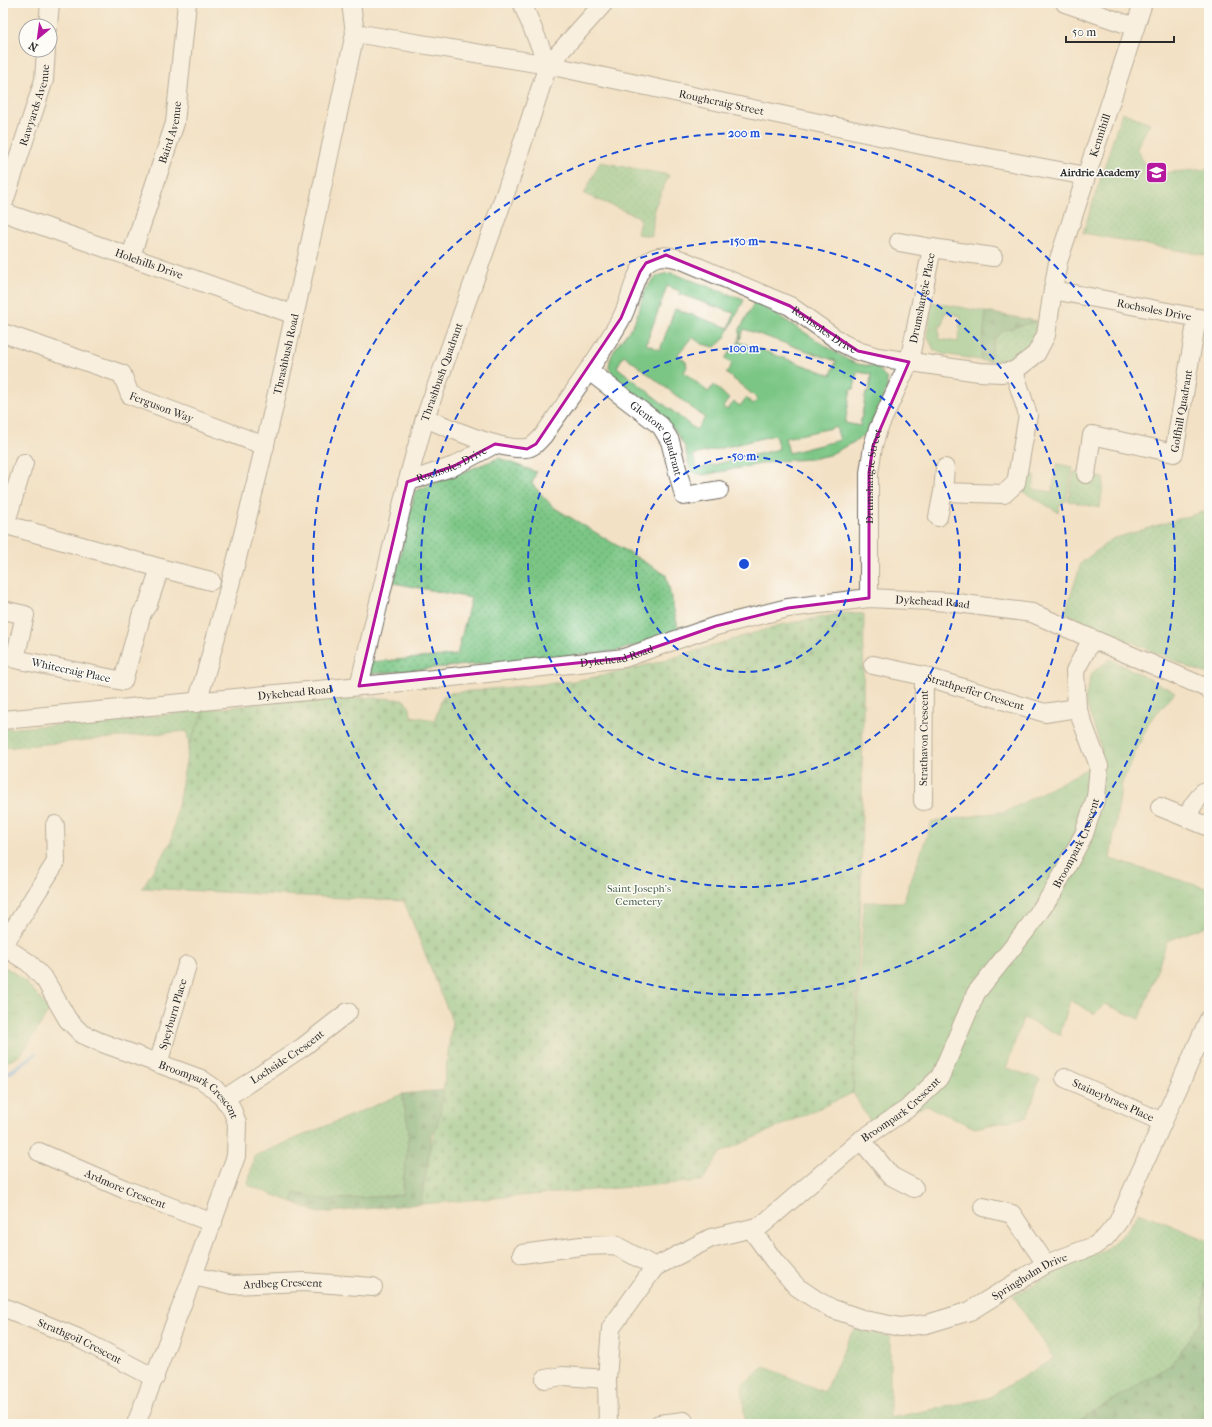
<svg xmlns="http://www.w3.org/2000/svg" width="1212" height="1427" viewBox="0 0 1212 1427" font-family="'IM FELL French Canon',serif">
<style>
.grass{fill:url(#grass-dots);stroke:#537858}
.forest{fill:url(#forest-firs);stroke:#486b4e}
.cemetery{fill:url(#cemetery-stones);stroke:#537858}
.park{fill:url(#park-tufts);stroke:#537858}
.garden{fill:#7bc685;stroke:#537858;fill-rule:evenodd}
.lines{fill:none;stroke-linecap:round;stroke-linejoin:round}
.stream{stroke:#7db1ea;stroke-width:4.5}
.minor-casing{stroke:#716b61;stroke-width:20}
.minor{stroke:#fff;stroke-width:18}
.marked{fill:none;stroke:#b5179e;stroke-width:3;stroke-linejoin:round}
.ring{fill:none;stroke:#1d4ed8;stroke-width:2;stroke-dasharray:7 5}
.labels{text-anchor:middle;stroke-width:3;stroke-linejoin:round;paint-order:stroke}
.street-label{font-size:11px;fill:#2b2b2b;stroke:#fdfcf7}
.poi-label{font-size:11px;font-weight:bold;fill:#2b2b2b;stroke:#fdfcf7;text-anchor:end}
.park-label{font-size:11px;fill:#47614a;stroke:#fdfcf7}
.centre{fill:#1d4ed8;stroke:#fdfcf7;stroke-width:2}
.ring-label{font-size:12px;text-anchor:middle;font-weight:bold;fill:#1d4ed8;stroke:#fdfcf7;stroke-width:3;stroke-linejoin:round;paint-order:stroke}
</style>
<defs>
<pattern id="grass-dots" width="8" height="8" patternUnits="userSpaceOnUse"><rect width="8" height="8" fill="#7bc685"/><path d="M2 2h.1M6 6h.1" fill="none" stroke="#65a16d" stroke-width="1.8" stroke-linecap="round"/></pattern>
<pattern id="forest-firs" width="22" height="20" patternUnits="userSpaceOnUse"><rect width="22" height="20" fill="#64ab72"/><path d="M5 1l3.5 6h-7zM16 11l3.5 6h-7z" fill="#538b5e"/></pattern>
<pattern id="cemetery-stones" width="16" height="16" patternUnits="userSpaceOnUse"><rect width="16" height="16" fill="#7bc685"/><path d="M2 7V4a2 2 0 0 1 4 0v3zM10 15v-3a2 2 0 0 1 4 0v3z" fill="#65a16d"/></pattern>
<pattern id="park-tufts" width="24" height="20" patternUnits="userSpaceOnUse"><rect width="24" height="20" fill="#7bc685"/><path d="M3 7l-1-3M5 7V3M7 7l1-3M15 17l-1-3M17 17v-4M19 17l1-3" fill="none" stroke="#65a16d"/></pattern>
</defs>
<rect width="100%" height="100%" fill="#fdfcf7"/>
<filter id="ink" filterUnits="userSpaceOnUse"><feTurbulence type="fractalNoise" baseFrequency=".025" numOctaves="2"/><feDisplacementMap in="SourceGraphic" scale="8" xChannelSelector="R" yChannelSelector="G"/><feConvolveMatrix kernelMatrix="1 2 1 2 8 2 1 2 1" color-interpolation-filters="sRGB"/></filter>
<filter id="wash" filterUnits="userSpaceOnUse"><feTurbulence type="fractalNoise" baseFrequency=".012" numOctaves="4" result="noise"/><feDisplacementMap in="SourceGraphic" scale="16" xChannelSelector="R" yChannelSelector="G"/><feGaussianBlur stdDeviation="0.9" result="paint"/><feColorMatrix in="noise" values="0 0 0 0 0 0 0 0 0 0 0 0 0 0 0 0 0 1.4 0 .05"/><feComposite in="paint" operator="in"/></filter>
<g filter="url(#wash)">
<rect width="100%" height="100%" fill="#f3e1c5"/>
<!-- grass -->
<path class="grass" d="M1122,112L1150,123L1137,147L1144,164L1159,173L1209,169V256L1083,233Z
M600,162L669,175L654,209L652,236L637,234L640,221L639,217L584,194Z
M1037,321C1034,349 1015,359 989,362L995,338L1003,330Z
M499,458L536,472L532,484L553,507L666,575L679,632L617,651L370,674V662L457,655L471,598L394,583L415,491Z
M1074,472L1104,478L1100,508L1068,501Z
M1202,512L1209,514V674L1193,669L1065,613L1081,563L1112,539Z
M205,710L189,745L187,731L3,748V729L139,718Z
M402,1094L409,1131L402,1195L327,1200L295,1193L292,1202L248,1185L254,1156Z
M1139,1212L1209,1241L1202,1321L1171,1365L1083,1418L1067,1424H745L742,1385L765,1367L824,1392L854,1329L890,1336V1418L988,1398L1054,1358L1013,1296L1064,1267L1106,1249L1127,1231Z"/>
<!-- forest -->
<path class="forest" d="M986,312L1037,321L1003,331L995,338L989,362L980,360Z
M443,1090L440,1115L452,1138L432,1131L421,1204L318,1213L292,1202L295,1193L327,1200L402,1195L409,1131L402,1094Z
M1209,1245V1424H1067L1083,1418L1171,1365L1202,1321Z"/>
<!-- cemetery -->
<path class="cemetery" d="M845,613L864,614L861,893L853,1093L720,1153L703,1181L421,1204L430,1147L440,1115L452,1021L404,901L142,888L171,842L189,745L205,710C270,703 338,692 404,700L410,708L411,716L435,720L442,698L450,693L573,681L600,676L659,662L780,625Z"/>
<!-- park -->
<path class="park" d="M1110,659L1175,692L1149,722L1122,783L1110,859L1206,888L1209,895V925L1167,941L1140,1019L1105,1004L1095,1014L1070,1000L1060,1035L1023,1018L1006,1068L1040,1079L1027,1117L975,1128L927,1106L871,1123L853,1093L864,902H903L932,822L1007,811L1085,770L1102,751L1085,699L1092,673Z
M3,966C25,978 35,991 49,1011L21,1055L3,1064Z"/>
<!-- garden -->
<path class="garden" d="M672,273L744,300L724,339L715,347L702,344L692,337L678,354L686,362L687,367L684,372L708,392L714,385L729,399L723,407L727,410L734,402L740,406L746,398L753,404L758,399L726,373L732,364L725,358L739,342L740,329L755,301L848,360L858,364L877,367L887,379V388L868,432L856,441L829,455L811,459L776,461L703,475L693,472L690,468L685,447L674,429L616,381L609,368C609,351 625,338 634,323C641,309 641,291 653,280C659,274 664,274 672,273ZM667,286L680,291L679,294L734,313L729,328L675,309L660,350L646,344ZM744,329L836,361L831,375L739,342ZM624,355L705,418L696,430L617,367ZM857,372L871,374L869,393L866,392L860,426L845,423L851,389H854ZM836,427L840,440L789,453L785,438ZM775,435L779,449L697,469L693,455Z
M932,302L986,312L980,360L943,354L934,350L927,335ZM945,312L961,316L958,342L939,339V326H942Z
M1057,464L1073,467L1066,501L1060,504L1058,512L1022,491L1027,474L1035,475L1033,489L1052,492Z"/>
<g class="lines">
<!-- stream -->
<path class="stream" d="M3,1074L12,1071L35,1054"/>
</g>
</g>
<g filter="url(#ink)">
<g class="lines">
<defs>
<g id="minor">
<path d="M522,3L548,65"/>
<path d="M1065,3L1135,27"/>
<path d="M48,26L50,3"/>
<path id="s1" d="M355,33L548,65L926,146L1086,176"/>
<path id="s2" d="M3,205L44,80L46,50"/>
<path id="s3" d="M3,212L295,315"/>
<path d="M899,242L932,248"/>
<path id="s4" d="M131,256L175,123L187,3"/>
<path id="s5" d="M1053,290L1058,262L1143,3"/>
<path id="s6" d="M3,333L122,374L130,395L265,446"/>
<path id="s7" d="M588,370L661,426L670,441L684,496L719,490"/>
<path id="s8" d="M425,418C450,428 499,451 526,448C533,448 538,441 543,436C569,398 598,360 621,319C630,304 633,276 645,264C657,253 669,256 682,260L790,306L842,343L858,351L878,357L979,372L1001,373L1014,371L1036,354L1046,335L1053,290L1209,320"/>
<path d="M945,468L943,492L1004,494L1016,483L1028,415L1014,371"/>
<path id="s9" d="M1086,474L1092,435L1174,453L1197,318"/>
<path id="s10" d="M407,482L454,466L495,444"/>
<path d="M938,517L943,492"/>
<path d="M3,524L160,568L148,604L142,613L123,681L15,659L25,615L3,610"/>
<path d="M5,525L24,463"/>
<path d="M160,568L211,581"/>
<path id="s11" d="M869,598V473L873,446L878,429L909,362L932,248L993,257"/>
<path id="s12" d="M873,665L924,676L1045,713L1077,708"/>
<path id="s13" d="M359,686L410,472L425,418L514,169L548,65L604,3"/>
<path id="s14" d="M197,703C262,483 307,257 355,33L351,3"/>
<path id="s15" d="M3,720L434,679L624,658L716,626L788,608L869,598L950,602L1032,613L1209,689"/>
<path id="s16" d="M923,801L924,676"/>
<path d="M1160,807L1209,827"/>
<path d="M1187,818L1193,805L1203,792L1209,791"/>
<path id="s17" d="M3,946L29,963L45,980L68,1020L82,1034L100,1042L201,1079L214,1088L231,1107L237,1123L236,1156L193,1276L136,1424"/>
<path d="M3,946L56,862L55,825"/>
<path id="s18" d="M158,1064L187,965"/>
<path id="s19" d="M1065,1078L1162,1122"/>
<path id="s20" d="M224,1099L303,1047L348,1012"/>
<path d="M861,1140L891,1176L914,1188"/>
<path id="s21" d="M39,1152L124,1189L213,1223"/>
<path d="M983,1207L1012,1214L1046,1264"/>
<path id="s22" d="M751,1229L775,1262L797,1287L818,1301L833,1309L865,1320L900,1327L927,1324L970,1311L1046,1264L1094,1246L1105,1238L1118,1222L1209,1019"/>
<path d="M522,1254L581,1246L615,1245L655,1267"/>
<path id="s23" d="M193,1276L233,1285L304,1282L373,1287"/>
<path id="s24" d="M3,1307L78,1338L155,1378"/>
<path d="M545,1379L563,1376L607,1379"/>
<path id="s25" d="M608,1424L607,1379L611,1328L655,1267L711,1238L761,1226L861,1140L907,1109L940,1077L976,993L1028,928L1053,892L1084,834L1096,797L1099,766L1077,708L1075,671L1092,639"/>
<path d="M659,1424L684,1421"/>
</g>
</defs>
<!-- minor casing -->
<use href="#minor" class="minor-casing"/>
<!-- minor -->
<use href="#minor" class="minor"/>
</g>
</g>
<!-- marked area -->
<path d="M0 0H1212V1427H0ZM666,255L790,306L858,351L909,362L873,446L869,473V598L788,608L716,626L624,658L359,686L407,482L454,466L495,444L527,449L536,444L621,318L640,272L646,263Z" fill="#f3e1c5" fill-opacity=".55" fill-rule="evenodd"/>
<path class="marked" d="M666,255L790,306L858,351L909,362L873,446L869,473V598L788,608L716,626L624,658L359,686L407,482L454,466L495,444L527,449L536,444L621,318L640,272L646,263Z"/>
<!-- distance rings -->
<g class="ring">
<circle cx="744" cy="564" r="108"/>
<circle cx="744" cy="564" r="216"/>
<circle cx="744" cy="564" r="323"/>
<circle cx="744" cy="564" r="431"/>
</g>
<!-- icons -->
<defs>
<symbol id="school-square" viewBox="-11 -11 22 22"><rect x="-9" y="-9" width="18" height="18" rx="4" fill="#b5179e" stroke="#fdfcf7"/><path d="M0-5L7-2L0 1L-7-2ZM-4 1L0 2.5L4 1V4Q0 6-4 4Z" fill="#fff"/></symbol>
</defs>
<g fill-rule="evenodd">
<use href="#school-square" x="1144" y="160" width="25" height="25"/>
</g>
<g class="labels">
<!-- street labels -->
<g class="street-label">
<text dy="4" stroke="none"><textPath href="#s1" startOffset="373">Roughcraig Street</textPath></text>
<text dy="4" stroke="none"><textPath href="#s2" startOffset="105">Rawyards Avenue</textPath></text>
<text dy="4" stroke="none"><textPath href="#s4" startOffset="130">Baird Avenue</textPath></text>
<text dy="4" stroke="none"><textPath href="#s5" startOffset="162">Kennihill</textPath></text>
<text dy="4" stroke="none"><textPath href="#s3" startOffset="155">Holehills Drive</textPath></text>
<text dy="4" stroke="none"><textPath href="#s11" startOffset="309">Drumshangie Place</textPath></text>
<text dy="4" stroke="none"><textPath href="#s8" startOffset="923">Rochsoles Drive</textPath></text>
<text dy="4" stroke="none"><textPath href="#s8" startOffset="527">Rochsoles Drive</textPath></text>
<text dy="4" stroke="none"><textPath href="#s14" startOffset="360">Thrashbush Road</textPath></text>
<text dy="4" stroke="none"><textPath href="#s13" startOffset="325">Thrashbush Quadrant</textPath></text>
<text dy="4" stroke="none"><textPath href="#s6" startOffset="182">Ferguson Way</textPath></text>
<text dy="4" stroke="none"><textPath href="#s9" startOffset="166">Golfhill Quadrant</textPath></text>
<text dy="4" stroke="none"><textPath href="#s7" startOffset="100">Glentore Quadrant</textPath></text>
<text dy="4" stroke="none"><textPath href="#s10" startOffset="48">Rochsoles Drive</textPath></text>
<text dy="4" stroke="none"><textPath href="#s11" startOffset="122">Drumshangie Street</textPath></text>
<text dy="4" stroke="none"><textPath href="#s15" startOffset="941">Dykehead Road</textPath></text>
<text dy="4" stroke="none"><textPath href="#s15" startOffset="617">Dykehead Road</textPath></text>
<text transform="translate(71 670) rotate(12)" y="4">Whitecraig Place</text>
<text dy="4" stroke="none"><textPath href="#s15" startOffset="293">Dykehead Road</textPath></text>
<text dy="4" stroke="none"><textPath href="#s12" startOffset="106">Strathpeffer Crescent</textPath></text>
<text dy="4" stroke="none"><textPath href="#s16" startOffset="63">Strathavon Crescent</textPath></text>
<text dy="4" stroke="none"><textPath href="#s25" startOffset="792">Broompark Crescent</textPath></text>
<text dy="4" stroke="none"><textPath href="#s18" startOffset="52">Speyburn Place</textPath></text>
<text dy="4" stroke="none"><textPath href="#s20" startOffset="76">Lochside Crescent</textPath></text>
<text dy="4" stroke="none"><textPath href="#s17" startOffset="252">Broompark Crescent</textPath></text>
<text dy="4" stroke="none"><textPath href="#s19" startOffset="53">Staineybraes Place</textPath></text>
<text dy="4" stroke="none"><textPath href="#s25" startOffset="468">Broompark Crescent</textPath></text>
<text dy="4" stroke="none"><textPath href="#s21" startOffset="94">Ardmore Crescent</textPath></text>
<text dy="4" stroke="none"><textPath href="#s22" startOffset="327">Springholm Drive</textPath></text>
<text dy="4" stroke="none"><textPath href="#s23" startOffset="91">Ardbeg Crescent</textPath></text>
<text dy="4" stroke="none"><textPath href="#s24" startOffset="84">Strathgoil Crescent</textPath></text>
</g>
<!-- poi labels -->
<g class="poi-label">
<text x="1140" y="176">Airdrie Academy</text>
</g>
<!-- park labels -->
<g class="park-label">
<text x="639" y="892">Saint Joseph's<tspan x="639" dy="13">Cemetery</tspan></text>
</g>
</g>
<circle cx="744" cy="564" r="6" class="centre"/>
<g class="ring-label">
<text x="744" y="137">200 m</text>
<text x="744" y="245">150 m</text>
<text x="744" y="352">100 m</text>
<text x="744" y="460">50 m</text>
</g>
<!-- margin -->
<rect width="1212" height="1427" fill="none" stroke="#fdfcf7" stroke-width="16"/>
<!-- north arrow -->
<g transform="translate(38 38) rotate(209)"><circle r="19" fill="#fdfcf7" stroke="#a9a8a5"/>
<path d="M0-3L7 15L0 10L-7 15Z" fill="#b5179e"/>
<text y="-6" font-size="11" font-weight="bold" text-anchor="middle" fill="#2b2b2b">N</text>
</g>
<!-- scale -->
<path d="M1066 36v6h108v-6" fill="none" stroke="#2b2b2b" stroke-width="2"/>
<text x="1072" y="36" font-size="12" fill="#2b2b2b" stroke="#fdfcf7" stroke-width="3" paint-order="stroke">50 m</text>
</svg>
